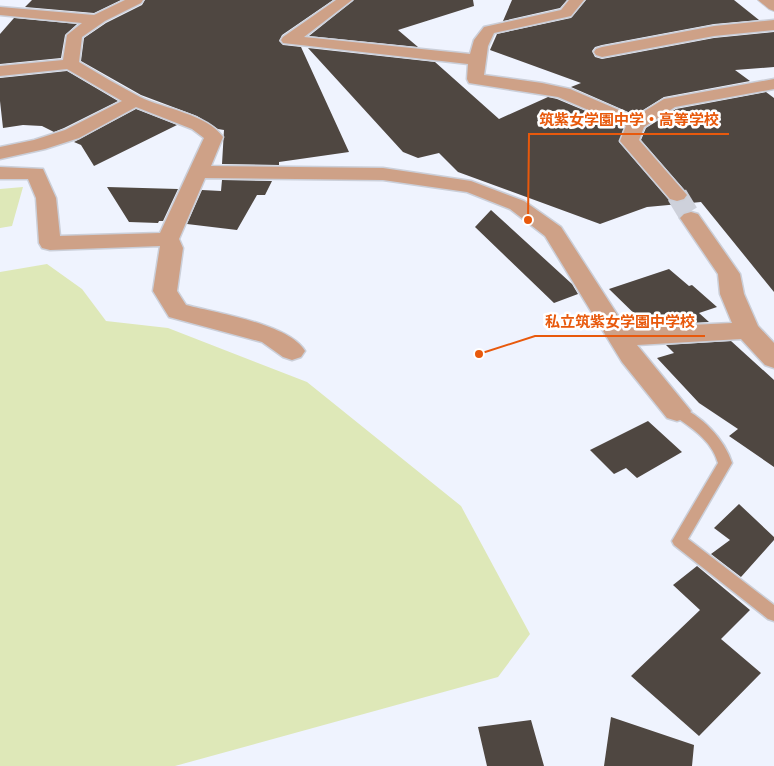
<svg xmlns="http://www.w3.org/2000/svg" width="774" height="766" viewBox="0 0 774 766" font-family="Figtree,'Noto Sans JP',sans-serif">
<style>
.green{fill:#dee8b8}
.building{fill:#4f4741}
.lines{fill:none;stroke-linecap:round;stroke-linejoin:round}
.minor-tunnel{stroke:#ced1db;stroke-width:21;stroke-dasharray:21 11;stroke-linecap:butt}
.service-casing{stroke:#cbcfd9;stroke-width:3}
.minor-casing{stroke:#cbcfd9;stroke-width:3}
.tertiary-casing{stroke:#cbcfd9;stroke-width:2}
.service{fill:#cea187;fill-rule:evenodd}
.minor{fill:#cea187;fill-rule:evenodd}
.tertiary{fill:#cea187;fill-rule:evenodd}
.leader{fill:none;stroke:#e8590c;stroke-width:2}
.callout-dot{fill:#e8590c;stroke:#fff;stroke-width:2}
.callout-label{font-size:15px;text-anchor:middle;font-weight:bold;fill:#e8590c;stroke:#fff;stroke-width:5;stroke-linejoin:round;paint-order:stroke}
</style>
<rect width="100%" height="100%" fill="#eff3fe"/>
<!-- green -->
<path class="green" d="M23,187L12,226L0,228V189Z
M47,264L82,289L106,321L168,328L307,382L461,506L530,634L498,677L175,766H0V272Z"/>
<!-- building -->
<path class="building" d="M32,0H121L94,13L25,7Z
M145,0H333L282,35L279,41L283,45L301,47L349,152L279,162V165L222,164L224,130L218,129L197,116L141,95L81,61L84,38L106,23L142,5Z
M354,0H473L474,6L398,30L418,47L309,36Z
M512,0H567L560,8L503,21Z
M586,0H734L759,20L714,24L602,45L595,47L592,51L595,57L602,59L714,38L774,32V67L735,70L750,81L664,97L635,115L571,87L581,83L490,50L497,34L571,18Z
M14,18L77,24L65,35L61,58L0,64V34Z
M308,48L435,62L499,119L548,97L557,99L624,127L619,142L669,200L676,203L686,200L688,194L641,140L646,128L676,109L766,92L774,98V292L701,202L647,207L600,224L458,172L439,153L418,158L403,152Z
M67,71L118,101L64,128L54,132L42,126L23,125L3,128L0,101V78Z
M136,109L177,125L94,166L81,145L74,142Z
M222,180L272,181L265,195H257L237,230L187,224L202,190L221,191Z
M107,187L178,189L163,221H159L158,223L129,222Z
M491,210L572,284L578,294L554,303L475,227Z
M669,269L689,286L692,285L717,307L699,313L709,322L646,325L609,289Z
M731,341L774,380V467L729,436L738,429L699,403L657,358L674,353L666,345Z
M648,421L682,452L637,478L626,468L614,474L590,450Z
M739,504L774,537V540L741,577L711,554L730,540L714,528Z
M697,566L750,610L721,639L761,673L699,736L631,676L700,610L673,585Z
M611,717L694,745L692,766H604Z
M531,720L544,766H487L478,727Z"/>
<g class="lines">
<!-- minor-tunnel -->
<path class="minor-tunnel" d="M677,195L691,218"/>
<defs>
<path id="service" d="M677,406C701,414 725,440 732,463L688,539L774,605V621L768,619L674,545L672,541L718,463C711,439 691,428 672,414L671,411L672,408Z"/>
<path id="minor" d="M125,0H143L141,3L105,21L82,37L79,62C99,74 119,86 140,97C164,109 207,114 223,137L211,166L383,168L471,181L524,201L561,227L626,328L732,323L720,294L718,274L680,218L684,214L691,212L698,214L740,274L744,294L758,326L774,343V368L765,365L741,339L637,345L691,411L687,418L677,421L667,418L622,362L545,236L510,209L467,192L383,180L205,178L179,239L183,248L177,291L186,305C216,313 289,324 305,351L301,357L292,360L283,357L262,342L169,317L153,291L160,246L50,250L42,248L39,243L36,198L28,179H0V167L43,169L56,198L60,236L160,233L204,138L192,129L136,107L79,138L45,149L0,159V147L34,140L65,130L122,101L67,69L0,76V66L63,60L67,35L82,23L0,15V7L94,15Z
M336,0H352L304,37L470,54L474,40L484,27L561,10L569,0H584L571,16L494,33L488,46L484,75L542,83L570,89L635,117L664,99L670,98L774,79V89L675,107L644,127L639,140L687,195L684,199L677,201L670,199L620,141L626,126L558,97L469,83L467,79L468,64L283,43L281,40L283,37Z
M774,20V30L714,36L602,57L596,55L594,52L596,49L602,47L714,26Z"/>
<path id="tertiary" d="M758,0H774V11L769,9Z"/>
</defs>
<!-- service casing -->
<use href="#service" class="service-casing"/>
<!-- minor casing -->
<use href="#minor" class="minor-casing"/>
<!-- tertiary casing -->
<use href="#tertiary" class="tertiary-casing"/>
<!-- service -->
<use href="#service" class="service"/>
<!-- minor -->
<use href="#minor" class="minor"/>
<!-- tertiary -->
<use href="#tertiary" class="tertiary"/>
</g>
<!-- callouts -->
<path class="leader" d="M528 220L529 134H729M479 354L535 336H705"/>
<g class="callout-dot">
<circle cx="528" cy="220" r="5"/>
<circle cx="479" cy="354" r="5"/>
</g>
<g class="callout-label">
<text x="629" y="125">筑紫女学園中学・高等学校</text>
<text x="620" y="327">私立筑紫女学園中学校</text>
</g>
</svg>
